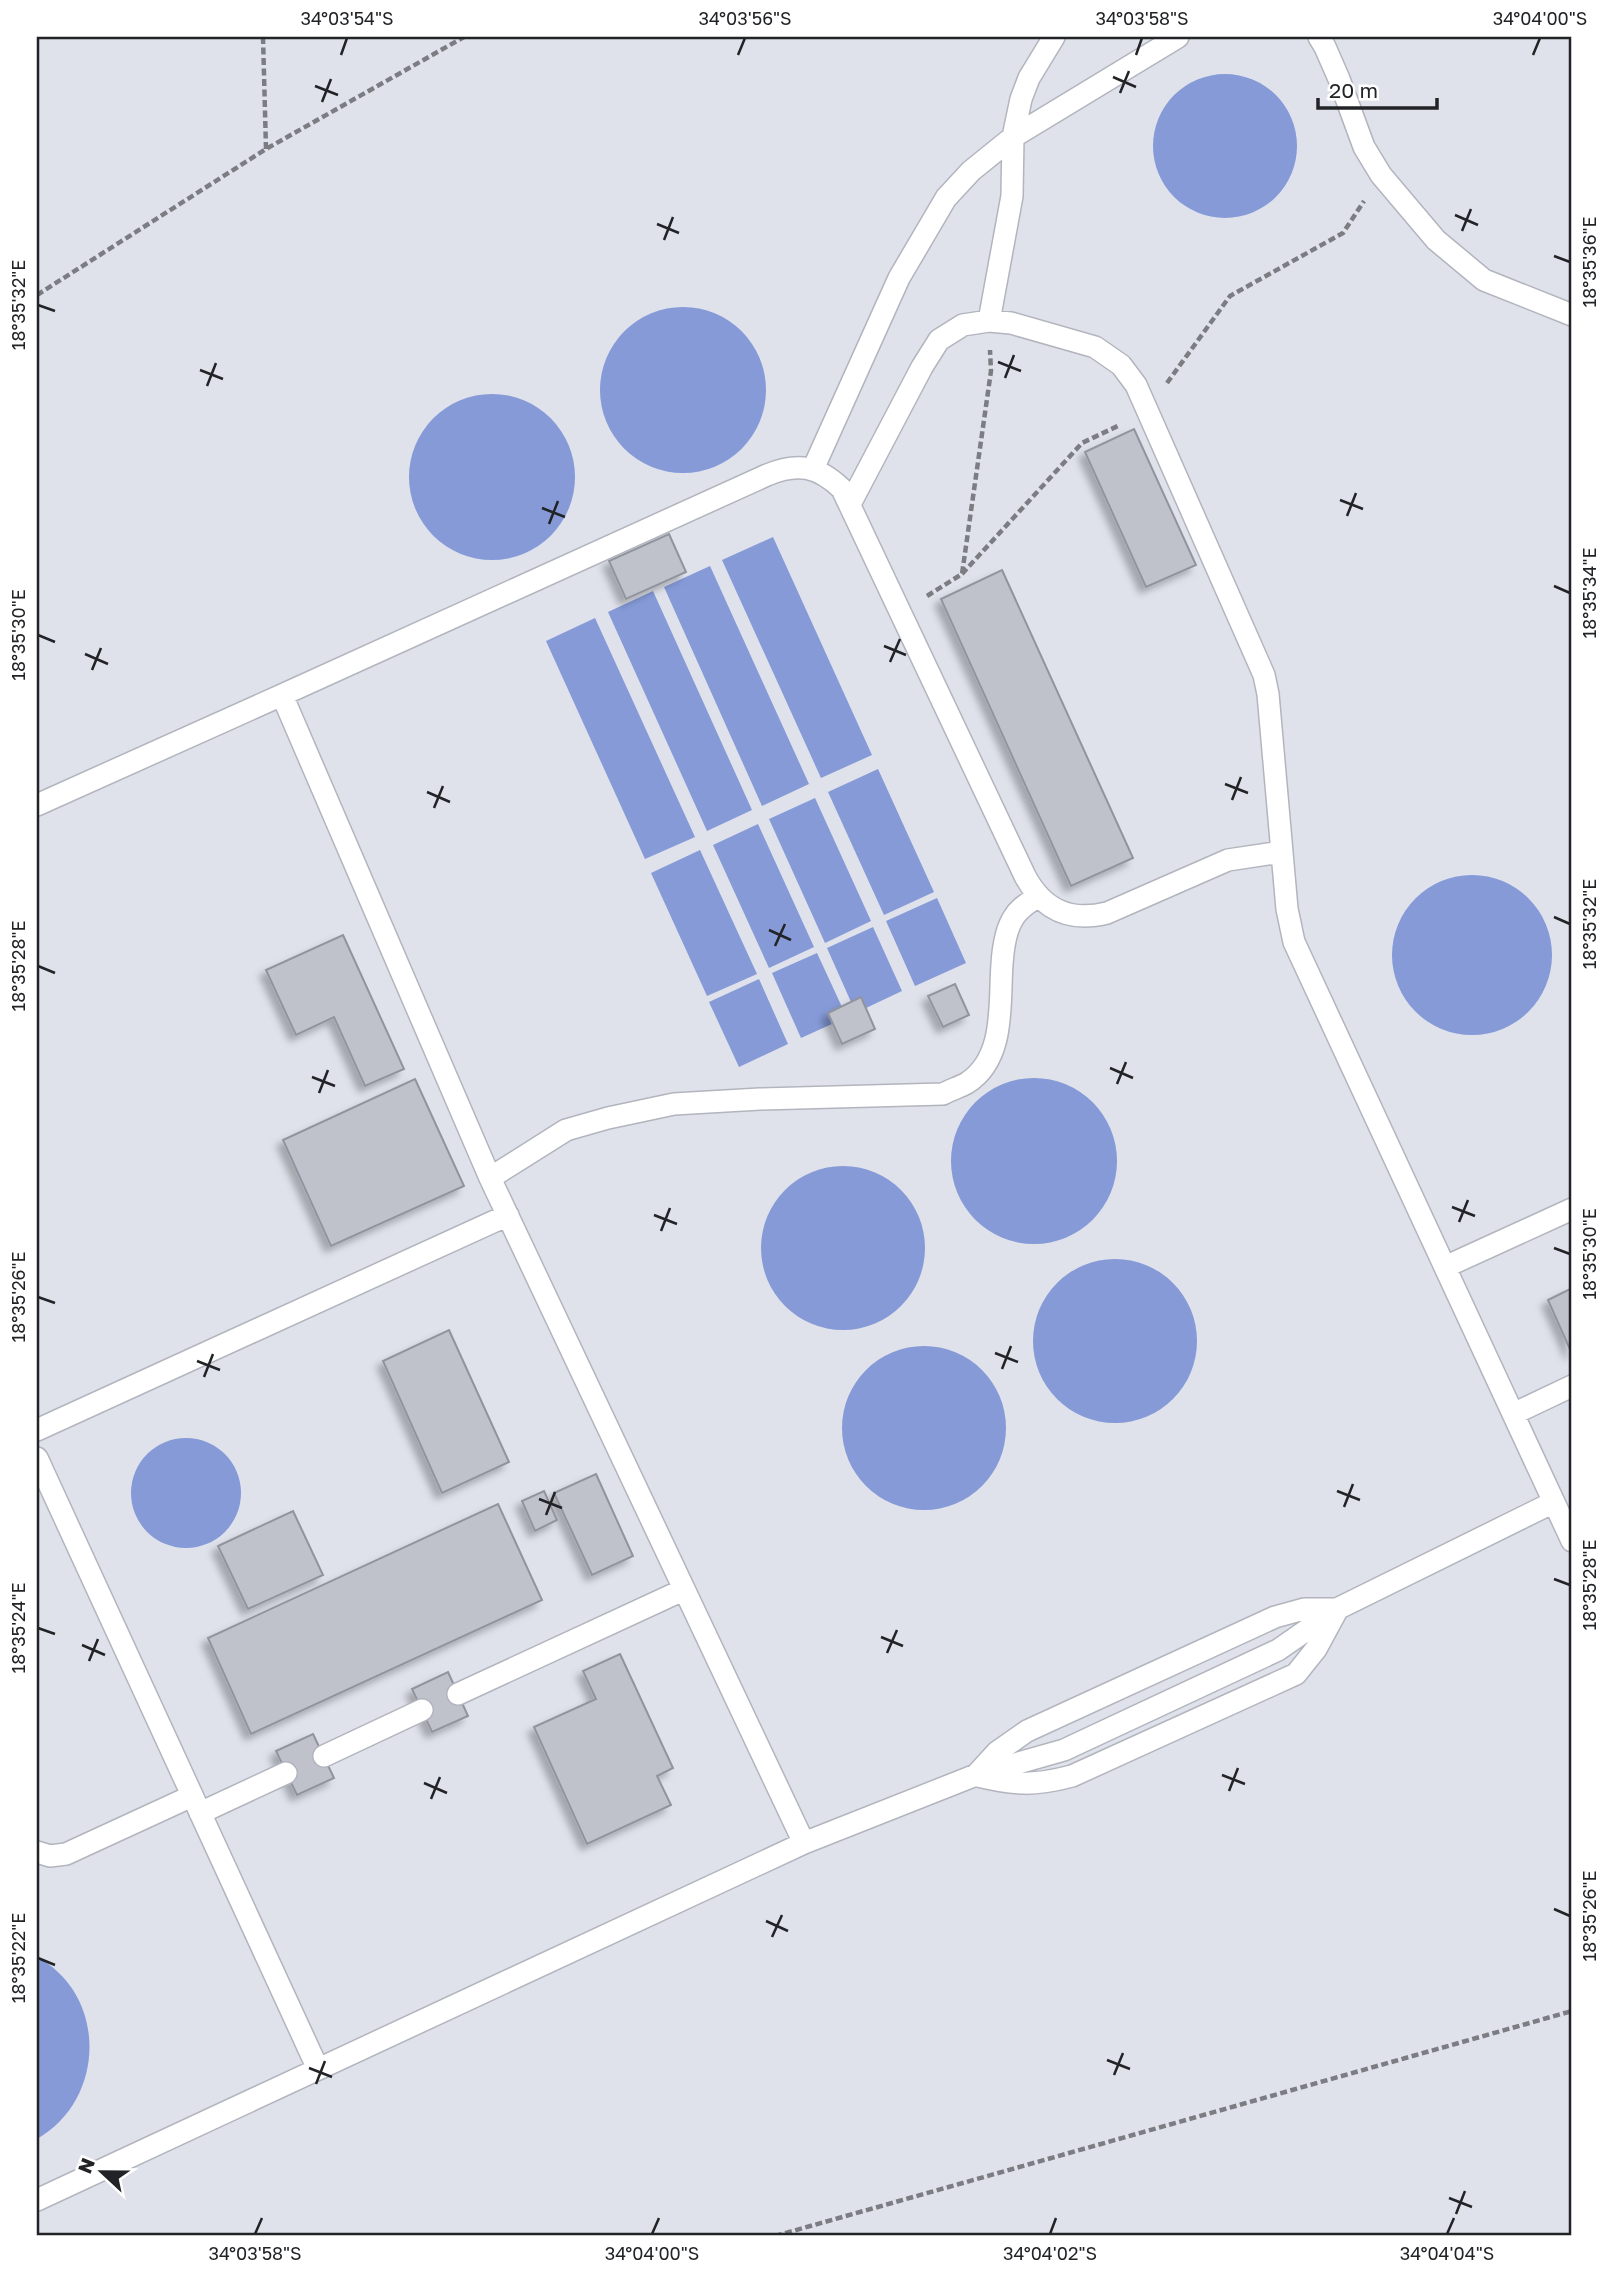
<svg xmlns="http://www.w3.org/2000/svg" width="1609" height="2273" viewBox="0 0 1609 2273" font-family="'Golos Text',sans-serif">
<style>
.water{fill:#859ad7}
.building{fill:#bfc2cb;stroke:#91949d;stroke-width:2;filter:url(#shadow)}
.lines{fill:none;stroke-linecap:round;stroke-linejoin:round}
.service-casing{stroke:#b2b5be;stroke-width:24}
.path{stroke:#7b7d83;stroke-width:4.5;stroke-dasharray:7 3.5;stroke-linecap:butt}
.service{stroke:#fff;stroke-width:21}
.ticks{fill:none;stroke:#212326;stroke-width:2.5}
.neatline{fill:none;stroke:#212326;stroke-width:2.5}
.ticks-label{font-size:18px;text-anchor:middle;fill:#212326}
</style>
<defs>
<filter id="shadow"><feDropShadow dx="-6" dy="6" stdDeviation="3.5" flood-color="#0004"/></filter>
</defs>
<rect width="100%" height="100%" fill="#dfe2eb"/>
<!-- water -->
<path class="water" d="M1153 146a72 72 0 1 1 144 0a72 72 0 1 1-144 0Z
M600 390a83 83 0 1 1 166 0a83 83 0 1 1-166 0Z
M409 477a83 83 0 1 1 166 0a83 83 0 1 1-166 0Z
M773,537L872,755L821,778L722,560Z
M710,566L809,784L762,806L664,587Z
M653,591L752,810L707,831L608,612Z
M595,618L695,837L645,859L546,641Z
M878,769L934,892L884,915L828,792Z
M815,798L871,921L825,943L769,819Z
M758,824L814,947L769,968L713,845Z
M700,850L757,974L707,996L651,873Z
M1392 955a80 80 0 1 1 160 0a80 80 0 1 1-160 0Z
M937,898L966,963L915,986L886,921Z
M873,927L902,991L866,1008L861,998L851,1002L827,948Z
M817,953L842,1007L828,1013L832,1024L801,1038L772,973Z
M759,979L788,1044L739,1067L709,1002Z
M951 1161a83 83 0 1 1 166 0a83 83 0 1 1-166 0Z
M761 1248a82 82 0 1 1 164 0a82 82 0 1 1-164 0Z
M1033 1341a82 82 0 1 1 164 0a82 82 0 1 1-164 0Z
M842 1428a82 82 0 1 1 164 0a82 82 0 1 1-164 0Z
M131 1493a55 55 0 1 1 110 0a55 55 0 1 1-110 0Z
M37,1957C108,1995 106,2100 37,2139Z"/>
<!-- building -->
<path class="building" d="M1134,429L1196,565L1146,587L1085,452Z
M669,534L686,572L626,599L609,561Z
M1002,570L1133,858L1071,886L941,599Z
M343,935L404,1069L365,1086L334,1017L296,1035L266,970Z
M955,984L969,1015L943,1027L928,996Z
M861,997L875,1029L842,1044L828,1013Z
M415,1079L464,1186L331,1246L283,1140Z
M1572,1288V1354L1548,1300Z
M449,1330L509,1462L442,1493L383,1361Z
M596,1474L633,1556L592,1575L554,1493Z
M544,1491L557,1520L535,1531L522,1501Z
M498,1504L542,1600L251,1734L208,1638Z
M293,1511L323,1575L248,1609L218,1546Z
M620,1654L673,1768L657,1776L671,1805L587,1844L534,1727L596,1699L583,1671Z
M448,1672L468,1716L432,1732L412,1689Z
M313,1734L334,1778L297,1795L276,1751Z"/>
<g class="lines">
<defs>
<path id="service" d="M1319,37L1325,47L1339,79L1364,147L1381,175L1436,240L1484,280L1572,315
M989,321L1012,196L1013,137L1021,99L1029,78L1054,37
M813,469L899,278L946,198L971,171L1013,137L1178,37
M850,504L922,367L939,340L963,325L989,321L1011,323L1095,347L1121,365L1136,385L1264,675L1268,694L1287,909L1294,942L1572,1541
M37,805L282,695
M490,1178L566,1130L608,1118L674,1104L760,1099L943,1094C950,1090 960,1087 967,1083C1006,1058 999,1003 1002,964C1003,949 1005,930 1014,917C1019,908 1030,902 1038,896
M1445,1267L1572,1209
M1513,1414L1572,1386
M37,1430L508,1215
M37,1458L318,2069
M458,1694L683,1590
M324,1756L422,1710
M976,1775L997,1752L1027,1731L1275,1617L1304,1609H1337
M978,1776C1016,1785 1034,1786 1072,1776L1296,1674L1316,1649L1336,1612
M200,1813L286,1773
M804,1843L490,1178L282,695L767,475C798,462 818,466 842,489L1025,876C1043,910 1070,922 1107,913L1228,860L1282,852
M37,1852L50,1856L66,1854L192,1796
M37,2200L804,1843L976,1775L1064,1750L1278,1650L1337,1609L1554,1502"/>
</defs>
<!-- service casing -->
<use href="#service" class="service-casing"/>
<!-- path -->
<path class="path" d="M263,37L266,149
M37,295L266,149L464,37
M1167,383L1230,296L1343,233L1364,201
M962,574L1082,443L1120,425
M927,596L962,574L991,371L990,350
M775,2236L1572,2011"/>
<!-- service -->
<use href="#service" class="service"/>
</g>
<!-- ticks -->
<path class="ticks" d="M341,55L347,38M738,55L745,38M1136,55L1142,38M1533,55L1540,38M1113,77L1136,87M315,86L338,95M1120,93L1129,71M322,102L331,79M1455,215L1478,225M657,224L679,233M1462,231L1471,209M664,240L673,217M1554,256L1570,262M38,305L55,311M998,362L1021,371M200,370L223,379M1005,378L1014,355M207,386L216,363M1340,500L1363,509M542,508L565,517M1347,516L1356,493M549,524L558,501M1554,586L1570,593M38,635L55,642M884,646L906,655M85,654L108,664M890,662L900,639M92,670L101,648M1225,784L1248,793M427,792L450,802M1232,800L1241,777M434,808L443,786M1554,917L1570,924M769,930L791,940M775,946L785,924M38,966L55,973M1110,1068L1133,1078M312,1077L335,1086M1117,1084L1126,1062M319,1093L328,1070M1452,1207L1475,1216M654,1215L677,1224M1459,1222L1468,1200M661,1231L670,1208M1554,1248L1570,1254M38,1297L55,1303M995,1353L1018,1362M197,1361L220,1370M1002,1369L1011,1346M204,1377L213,1354M1337,1491L1360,1500M539,1499L562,1508M1344,1507L1353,1484M546,1515L555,1492M1554,1579L1570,1585M38,1628L55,1634M881,1637L903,1646M82,1645L105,1655M887,1653L897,1630M89,1661L98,1639M1222,1775L1245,1784M424,1783L447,1793M1229,1791L1238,1768M431,1799L440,1777M1554,1909L1570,1916M766,1921L788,1931M772,1937L782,1915M38,1958L55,1965M1107,2060L1130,2069M309,2068L332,2077M1114,2075L1123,2053M316,2084L325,2061M1449,2198L1472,2207M1456,2214L1465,2191M255,2234L262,2218M652,2234L659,2218M1050,2234L1056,2218M1447,2234L1454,2218"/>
<!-- border -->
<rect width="1609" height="2273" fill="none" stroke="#ffffff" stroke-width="77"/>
<!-- north arrow -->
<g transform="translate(102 2172) rotate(292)" stroke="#ffffff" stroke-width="5" paint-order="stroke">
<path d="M0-5L12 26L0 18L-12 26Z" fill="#212326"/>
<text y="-10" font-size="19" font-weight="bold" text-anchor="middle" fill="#212326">N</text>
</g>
<!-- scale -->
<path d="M1318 98v10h119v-10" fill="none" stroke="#212326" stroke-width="3.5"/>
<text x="1329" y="98" font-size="21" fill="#212326" stroke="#ffffff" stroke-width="5" paint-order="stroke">20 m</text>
<rect x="38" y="38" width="1532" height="2196" class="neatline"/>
<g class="ticks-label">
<text x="347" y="25">34°03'54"S</text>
<text x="745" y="25">34°03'56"S</text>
<text x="1142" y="25">34°03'58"S</text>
<text x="1540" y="25">34°04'00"S</text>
<text transform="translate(1590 262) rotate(-90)" y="6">18°35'36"E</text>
<text transform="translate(19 305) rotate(-90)" y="6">18°35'32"E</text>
<text transform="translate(1590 593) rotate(-90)" y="6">18°35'34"E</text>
<text transform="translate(19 635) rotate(-90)" y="6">18°35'30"E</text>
<text transform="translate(1590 924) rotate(-90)" y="6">18°35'32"E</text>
<text transform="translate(19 966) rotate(-90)" y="6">18°35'28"E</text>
<text transform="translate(1590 1254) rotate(-90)" y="6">18°35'30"E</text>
<text transform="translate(19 1297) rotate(-90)" y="6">18°35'26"E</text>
<text transform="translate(1590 1585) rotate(-90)" y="6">18°35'28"E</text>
<text transform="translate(19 1628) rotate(-90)" y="6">18°35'24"E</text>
<text transform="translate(1590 1916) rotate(-90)" y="6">18°35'26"E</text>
<text transform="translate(19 1958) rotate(-90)" y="6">18°35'22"E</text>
<text x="255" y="2260">34°03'58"S</text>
<text x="652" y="2260">34°04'00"S</text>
<text x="1050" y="2260">34°04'02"S</text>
<text x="1447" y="2260">34°04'04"S</text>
</g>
</svg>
